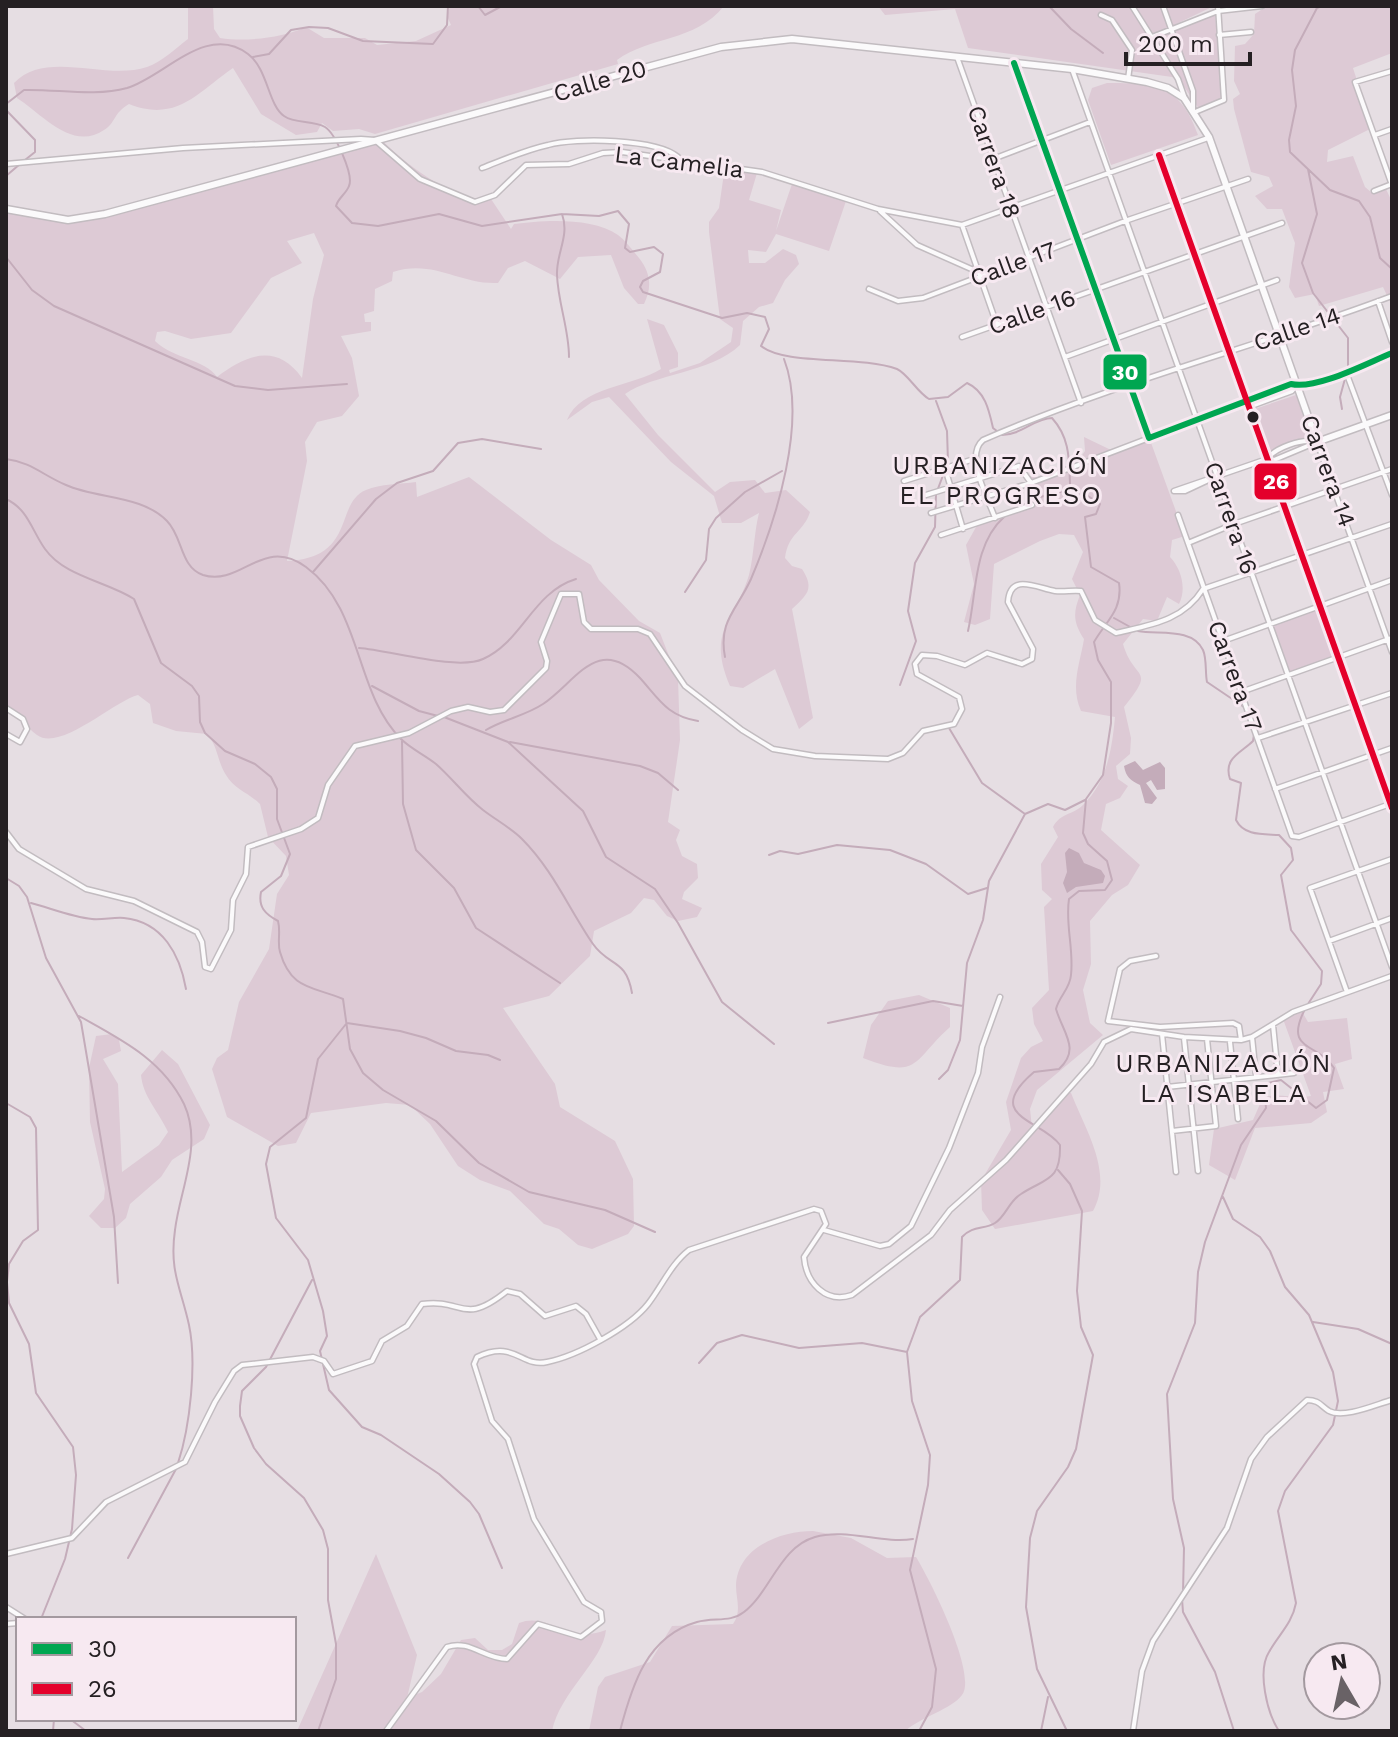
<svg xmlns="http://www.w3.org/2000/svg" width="1398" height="1737" viewBox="0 0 1398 1737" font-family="'Work Sans',sans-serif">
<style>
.green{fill:#ddcad5;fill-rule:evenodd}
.water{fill:#c4acba}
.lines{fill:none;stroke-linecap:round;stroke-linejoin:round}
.stream{stroke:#c4acba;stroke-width:2}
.minor-casing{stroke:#c2bcc0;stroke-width:7}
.major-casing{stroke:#c2bcc0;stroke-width:9}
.minor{stroke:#fbfafb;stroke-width:4}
.major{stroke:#fbfafb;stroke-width:6}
.bus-1-casing{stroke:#f7e9f1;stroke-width:12}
.bus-2-casing{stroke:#f7e9f1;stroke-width:12}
.bus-1{stroke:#00a651;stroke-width:6}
.bus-2{stroke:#e4002b;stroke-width:6}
.bus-dot{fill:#252023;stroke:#f7e9f1;stroke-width:3}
.labels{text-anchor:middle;stroke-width:6;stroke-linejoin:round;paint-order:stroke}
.street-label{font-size:24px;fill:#252023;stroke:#f7e9f1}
.neighbourhood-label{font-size:26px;letter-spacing:2px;fill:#252023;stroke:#f7e9f1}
.line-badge{stroke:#f7e9f1;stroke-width:3}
.badge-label{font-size:22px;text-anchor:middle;font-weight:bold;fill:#fff}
</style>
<rect width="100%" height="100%" fill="#e6dee3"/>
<!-- green -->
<path class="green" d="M188,6H213L214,29L220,38C246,42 282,38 306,27L324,38H365L377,45L416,41L451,25L447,16L450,6H724C695,42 650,36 617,60L618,64L375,134L359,129L333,131L322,123L317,132L296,135L261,114L233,68C198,92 177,123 129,104C113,113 116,123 104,130C72,152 41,113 17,98L14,83C46,49 106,81 147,67C162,62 176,48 188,39Z
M878,6H1214L1155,34L1157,37L1215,15L1223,99L1199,109L1181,82L1172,77L968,48L955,9L885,15Z
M1267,6H1392V53L1353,68L1372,128L1328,150L1327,162L1353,156L1365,187L1372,193L1386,189L1392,202V306L1383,287L1319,306L1315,294L1295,298L1289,287L1295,243L1282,209H1267L1255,196L1273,186L1269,177L1251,172L1234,109L1233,99L1240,94L1234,81L1235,46L1245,44L1254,34L1255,14Z
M1107,83C1155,83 1181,85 1198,135L1111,165L1088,100L1092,88Z
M381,139C403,163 459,205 491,199L511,229L514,224C544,220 592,217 618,235C626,241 633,251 639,258C651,273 652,288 644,304H638L624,288L611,255L578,257L560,279L525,261L508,268L498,283C460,285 434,259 393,272L392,281L375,289L374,311L364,314L365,322H371V331L341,336L352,358L359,396L342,416L317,422L305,442L307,461L287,561C357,558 334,503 366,490C380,484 401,484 416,482L417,497L469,477L551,540L591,565L599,580L639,621L660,633L678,679L680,740L668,822L680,830L676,840L682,856L697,864L698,878L684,892L682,899L702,908L697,917L678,921L667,916L654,900L644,898L631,913L594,931L590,956L549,996L503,1008L555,1084L560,1107L615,1141L633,1179L634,1226L628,1234L592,1249L578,1245L559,1229L544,1224L510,1191L480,1180L458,1166L430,1124L410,1105L386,1103L311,1113L296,1143L278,1146L227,1117L212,1069L217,1058L228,1050L239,1002L269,949L277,894L289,875L286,856L268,837L260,804C249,793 234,789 226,775C217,761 218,746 207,734L176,731L153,723L150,704L138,695C114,701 60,752 37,735C26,727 16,712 6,703V210L67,222L101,218ZM314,233L324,255L313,299L302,378C277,343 247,354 217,377C206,360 172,358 155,341L157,332L165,331L191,339L231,333L271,278L302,263L287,241Z
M725,166L757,173L749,200L781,210L776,231L792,184L846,201L829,251L776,234L766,252L748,250L749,263H765L783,249L796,255L799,264L785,280L773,303L759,307L743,321L740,345C711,373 653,374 625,394L658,435L715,492L730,482L755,480L765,493L786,490L810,512C804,532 788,533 785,558L792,566L802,569C815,589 807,595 792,609L813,718L799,729L775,669L743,688L730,686C706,630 735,621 749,575C754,555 754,533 759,513L741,523H722L714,496L671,462L609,397L592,402L567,420C580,387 634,386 661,369L647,319L664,325L678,353V367L669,370L670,373L700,363L731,342L733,328L720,319L709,232V222L719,208Z
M1296,395L1311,437L1267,452L1252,410Z
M1084,437L1111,450L1150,440L1185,536L1172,540L1170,557C1181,568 1187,589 1179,604L1167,597L1157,621L1143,619L1123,644C1134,682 1157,666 1124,707L1131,738L1130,754L1116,766L1118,779L1128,786L1120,798L1106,804L1101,830L1140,865L1128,885L1112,895L1090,921L1091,964L1083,990L1090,1023L1103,1035L1037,1090L1030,1109L1032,1128L1065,1091L1071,1093C1085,1129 1114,1173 1093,1211L995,1229L982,1210L981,1181L1011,1130L1006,1102L1021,1058L1031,1047L1043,1041L1034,1024L1032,1008L1049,990L1044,907L1052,899L1042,890L1041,864L1058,837L1053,827C1060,813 1073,815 1083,805C1107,782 1112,749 1115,717L1081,711C1070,686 1080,664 1084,639C1073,622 1073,613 1080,595L1072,579L1083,552L1074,535L1059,534L1040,541L994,564L990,619L975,625L964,622L974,584L966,545L980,520L1033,506L1038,501L1028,476C1051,482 1072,471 1085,451Z
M1320,607L1338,657L1288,675L1269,625Z
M919,995L950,1008V1027C912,1061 920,1080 863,1058L871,1025L888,1001Z
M1300,1008L1308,1022L1347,1018L1352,1059L1335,1064L1344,1089L1323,1092L1327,1112L1311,1123L1255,1128L1235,1180L1209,1165L1214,1129L1253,1120L1263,1097C1280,1093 1294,1099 1311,1096L1283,1019Z
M112,1034L119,1040L121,1051L103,1059L118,1084L122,1172L159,1145L168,1132C159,1112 143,1097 141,1075L162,1050L178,1064L210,1125L204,1139L172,1160L161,1177L130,1204L126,1218L115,1228H101L89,1216L104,1199L105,1189L90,1122L89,1068L96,1036Z
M813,1531L851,1538L887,1558L916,1557C929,1578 978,1674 962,1695C952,1709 921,1717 905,1731H589L598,1687L605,1677L650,1662L672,1626L733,1624C742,1612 736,1599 736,1586C737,1547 781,1531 813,1531Z
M376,1554L417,1655L407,1698L422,1692L441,1674L461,1640L475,1638L488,1650H502L512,1644L519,1623C548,1611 568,1645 606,1630C603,1661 560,1692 552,1731H297Z"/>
<!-- water -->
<path class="water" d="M1135,761L1143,770L1160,762L1165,768V789L1157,790L1151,780L1146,783L1157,798L1152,804L1145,803L1140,785C1130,780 1126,777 1124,766Z
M1069,848L1079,853L1084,863L1101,870L1105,876L1103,883L1076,887L1067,893L1063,883L1067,872L1065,853Z"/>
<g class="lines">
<!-- stream -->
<path class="stream" d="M478,6L485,15L502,6
M1049,6L1071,29L1103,53
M1322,6L1317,8L1295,50L1292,70L1296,106L1289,140L1290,152L1330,190L1359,201L1370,217L1380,258L1392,269
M253,57L269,54L291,30L309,27L328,28L363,41L433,44L447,25L448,6
M6,104L24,90C58,89 94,97 127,88C164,77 207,22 248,54C268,69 268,105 284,116C295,124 313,120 325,127C335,133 354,175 349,186C346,194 338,198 336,206L352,223L378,226L439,214L482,226L562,214L599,216L618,211L629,224L625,248L630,252L654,247L663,254L660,272L643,281L640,287L643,292L722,318L747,313L765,317L769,329L761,346C786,366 859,355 897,369C908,374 917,392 929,399L948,397L967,383C985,391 989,410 993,428L1002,435C1021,435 1035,418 1052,418C1070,438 1069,459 1070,484L1100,504L1096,514L1085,517L1091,567L1119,583C1123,610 1106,621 1094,642L1098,660L1111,682V723L1103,775L1086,799L1083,833L1088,844L1107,861L1112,880L1105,890L1079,891L1069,899C1065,924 1074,949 1071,975C1070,989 1059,996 1056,1009C1063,1033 1081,1049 1059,1069L1034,1072C981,1117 1043,1120 1060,1145C1061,1182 1045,1178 1021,1194C1009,1201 1006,1216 995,1223C984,1230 973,1225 962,1237L960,1280L920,1317L907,1352L912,1401L930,1455L928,1485L910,1570L936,1669L932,1707L919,1731
M6,110L35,140V152L25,160
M1308,169L1317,214L1302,263L1313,293L1348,338V369
M6,176L20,164
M562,214C570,236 556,253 557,275C558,303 569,329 569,357
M6,257L32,290L54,306L235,386L268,390L347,384
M1342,409L1340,397L1346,375
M6,459C31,462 44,476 66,485C97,499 142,495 167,521C183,537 180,567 203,575C241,587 263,535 306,567C363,609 354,692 401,739C411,749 425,755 436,764C452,778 466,797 483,810C496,820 511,828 522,839C553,870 569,909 593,944C609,967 626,958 632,993
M6,499C28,509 32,531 45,549C65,577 106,581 134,599L161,663L192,686L199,696L200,722L205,733L225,751L255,764L271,777L277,789V819L290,854L281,876L261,892C258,907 265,914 278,921C281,932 277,942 280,952C291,990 312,986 343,999L350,1049L363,1073L383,1090L436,1121L479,1163L529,1192L605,1210L655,1232
M1019,507L1040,497L1073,489
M313,572L376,499L397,483L433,471L458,443L482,439L541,449
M685,592L706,560L709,529L716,518L745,492L782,471
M1114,618L1132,628
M968,631C977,592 973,545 1004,517
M1138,631C1158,635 1192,627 1203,650C1207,659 1205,673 1207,682L1244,707
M359,648C389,650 457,671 483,659C522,642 533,592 576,579
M725,657C718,621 737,610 751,579C776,520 808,421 784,359
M900,685L916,641L908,611L915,563L935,527L936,494L948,462L947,431L936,401
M372,686L419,711L438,716
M444,717L508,742L583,811L606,857L655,889L678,923L722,1002L774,1044
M949,728L982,783L1025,814
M486,730C504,719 525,716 543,704C576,682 598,633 640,678C659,699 667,716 698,721
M1254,735L1253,741C1241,753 1223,758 1230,779L1241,783L1236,820C1244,836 1263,834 1279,835L1291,848L1293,860L1281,875L1291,930L1322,971L1321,984L1308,1004
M402,741L403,804L416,850L454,888L476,928L560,983
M510,742L640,766L658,773L678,790
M769,855L780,851L798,854L837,845L890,850L926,864L968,894L987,888
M6,878L19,886L27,897L46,958L81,1022L114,1217L118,1283
M31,903C50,908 72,917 92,919C103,920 114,917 124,918C163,922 180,955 186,989
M79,1016C120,1039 162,1059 184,1104C203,1145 180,1189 175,1230C169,1271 181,1288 189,1325C197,1363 190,1427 178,1463
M347,1023L400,1031L426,1038L456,1051L488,1055L500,1060
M828,1023L933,1001L963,1006
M346,1024L318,1059L306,1118L270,1147L266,1164L276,1218L308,1260L323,1311L327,1336L320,1351L329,1390L362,1427L381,1435L439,1474L470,1502L479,1514L502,1568
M939,1079L948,1070L960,1040L967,963L983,920L989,881L1025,814L1048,804L1065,810L1085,800
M6,1103L30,1117L36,1128L38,1230L23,1241L9,1264L7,1282L9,1303L29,1344L36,1393L73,1447L76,1475L72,1529L65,1559L41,1619
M1058,1170L1070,1184L1082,1211L1077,1291L1081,1327L1093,1355L1076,1449L1068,1467L1037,1511L1030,1538L1026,1607L1037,1669L1067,1731
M1223,1197L1233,1219L1260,1237L1270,1251L1285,1287L1309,1315L1333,1372L1338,1401L1333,1425L1285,1491L1278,1511L1296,1603C1292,1624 1279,1634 1269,1652C1257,1671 1267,1713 1279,1731
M312,1280L266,1367L242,1391L240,1406V1416L254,1448L266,1464L304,1498L323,1530L328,1549V1600L336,1644V1679L318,1731
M1313,1322L1358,1329L1392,1344
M699,1363L717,1343L742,1335L799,1348L862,1343L907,1352
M128,1558L176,1469
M1183,1593L1184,1548L1173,1499L1167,1394L1195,1323L1198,1272L1205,1242L1241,1145L1266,1108L1264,1084L1281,1080L1316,1108L1327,1100L1334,1068C1318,1042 1283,1052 1305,1009
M1182,1599L1183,1612L1215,1672L1234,1731
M70,1719L86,1731
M53,1731L54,1719
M620,1731C632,1685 647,1636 697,1622C714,1617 730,1623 744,1612C771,1591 780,1547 815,1537C846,1528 882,1544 913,1539
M1041,1731L1048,1697"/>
<defs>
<path id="minor" d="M1132,6L1178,79L1184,96
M1163,6L1193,91V110
M1101,15L1112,20L1132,50L1128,79
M1219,35L1251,32
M1152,37L1218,11L1262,6
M957,57L1081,403
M1014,64L1149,438
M1072,69L1392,967
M1392,71L1355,82L1392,185
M1195,112L1224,100L1218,6
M1375,135L1392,129
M1159,155L1392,808
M993,159L1090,122
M6,164L183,148L361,139L375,140L420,179L475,202L495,195L526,165L569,164L603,153L622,152L762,172L878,209L962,225
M482,168C503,160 525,150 548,145C576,137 657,139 678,157
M1374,191L1392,184
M880,211L917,245L978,272
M962,225L1208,138
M962,225L997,325
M869,289L898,301L923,298L1125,221L1248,179
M1378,301L1392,342
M962,337L1282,223
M1065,357L1277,280
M1346,372L1392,495
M1247,402L1254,405L1292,391L1297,385
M1317,442L1392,652
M1267,459C1275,448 1302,438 1315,442
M945,468L963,529
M904,481L974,459
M1174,491L1267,459L1274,460L1317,442
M1175,491H1185L1217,476
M926,495L1019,466L1031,483
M931,513L1031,483L1291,384C1317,390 1367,363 1392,353
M1178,515L1292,836L1299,837L1390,804
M995,518C988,498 964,456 983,440C1116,382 1257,347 1392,296
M941,535L1032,505
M1188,543L1234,524L1392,469
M1223,641L1392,580
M1241,692L1392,638
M6,708L23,719L27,729L20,742L6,734
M1258,738L1392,693
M1275,789L1392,748
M6,832L19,849L86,889L134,901L197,932L202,942L205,967L211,969L231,930L233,900L246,874L248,847L301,829L318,818L328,785L355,746L409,733L451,711L468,707L490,712L504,710L546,668L547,661L541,642L561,594H579L584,622L591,629H638L650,634L685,686L742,730L773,749L815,756L888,759L903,753L923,731L954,724L962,709L959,697L917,674L915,664L922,655L937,656L965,665L987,653L1022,664L1032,659L1033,649L1008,602C1010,572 1037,588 1055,591C1064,592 1073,590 1081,591L1095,620L1116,633C1150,625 1183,621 1203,589L1392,524
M1329,941L1392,918
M1156,956L1130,961L1120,969L1108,1021L1160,1027L1233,1023L1239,1026L1241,1040
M1347,992L1310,888L1392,859
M1273,1025L1278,1075
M1162,1034L1176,1172
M1252,1037L1256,1076
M1184,1038L1198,1171
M1230,1042L1238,1119
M1167,1087L1294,1073
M1172,1131L1216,1126L1207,1039
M824,1230L880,1246L889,1244L911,1226L949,1148L978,1073L982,1047L1000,997
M6,1554L72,1538L106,1502L185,1462L215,1402L234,1371L242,1365L313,1357L324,1361L333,1374L372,1361L382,1341L407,1326L422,1304C464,1298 462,1327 507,1291L520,1294L545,1316L576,1306L586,1314L600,1339
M6,1607L25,1619
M6,1624L18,1623
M386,1731L447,1647C469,1639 485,1659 507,1659L538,1624L581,1637L602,1621L601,1612L584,1602L534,1519L508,1439L492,1421L474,1364L477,1357C515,1339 521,1368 547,1362C577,1356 629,1328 648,1304C662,1286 671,1264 689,1250L814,1209L821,1211L826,1224L804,1257C806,1283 826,1304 852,1295L931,1235L950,1210L1006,1160L1091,1064L1104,1042L1131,1029L1184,1037L1241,1040L1252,1037L1293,1012L1392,976
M1133,1731L1142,1671L1153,1641L1227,1528L1251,1459L1267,1437L1307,1400C1319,1400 1321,1406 1329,1411C1344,1419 1377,1404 1392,1400"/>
<path id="major" d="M6,209L68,220L105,214L721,47L792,39L1072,69L1147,82L1168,88L1184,98L1209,137L1317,442L1392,415"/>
</defs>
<!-- minor casing -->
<use href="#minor" class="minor-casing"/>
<!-- major casing -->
<use href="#major" class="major-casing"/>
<!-- minor -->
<use href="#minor" class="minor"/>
<!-- major -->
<use href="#major" class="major"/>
<defs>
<path id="bus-1" d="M1014,63L1149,438L1291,384C1317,390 1367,363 1392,353"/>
<path id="bus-2" d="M1159,155L1392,808"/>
</defs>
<!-- bus-1 casing -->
<use href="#bus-1" class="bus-1-casing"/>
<!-- bus-2 casing -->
<use href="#bus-2" class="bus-2-casing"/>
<!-- bus-1 -->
<use href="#bus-1" class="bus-1"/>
<!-- bus-2 -->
<use href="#bus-2" class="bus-2"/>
</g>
<!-- markers -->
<circle class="bus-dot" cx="1253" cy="417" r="7"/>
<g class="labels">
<!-- street labels -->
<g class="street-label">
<text transform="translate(600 81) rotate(-16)" y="8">Calle 20</text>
<text transform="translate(679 162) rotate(7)" y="8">La Camelia</text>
<text transform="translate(994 162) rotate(71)" y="8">Carrera 18</text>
<text transform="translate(1013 264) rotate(-20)" y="8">Calle 17</text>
<text transform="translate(1032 312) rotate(-20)" y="8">Calle 16</text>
<text transform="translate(1297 329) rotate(-19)" y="8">Calle 14</text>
<text transform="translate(1328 471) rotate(70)" y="8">Carrera 14</text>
<text transform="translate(1231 518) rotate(71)" y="8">Carrera 16</text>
<text transform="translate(1235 676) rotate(70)" y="8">Carrera 17</text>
</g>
<!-- neighbourhood labels -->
<g class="neighbourhood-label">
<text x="1001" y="474">URBANIZACIÓN<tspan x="1001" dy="30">EL PROGRESO</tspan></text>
<text x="1224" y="1072">URBANIZACIÓN<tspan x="1224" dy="30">LA ISABELA</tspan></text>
</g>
</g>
<g class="line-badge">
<rect x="1102" y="353" width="46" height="38" rx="8" fill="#00a651"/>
<rect x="1253" y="462" width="45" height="39" rx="8" fill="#e4002b"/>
</g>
<g class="badge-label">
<text x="1125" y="380">30</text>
<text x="1276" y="489">26</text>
</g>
<!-- border -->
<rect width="1398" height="1737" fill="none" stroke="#252023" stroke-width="16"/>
<!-- legend -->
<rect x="16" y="1617" width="280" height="104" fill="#f7e9f1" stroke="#a3999f" stroke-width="2"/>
<rect x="32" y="1643" width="40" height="12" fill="#00a651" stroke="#a3999f" stroke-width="2"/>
<text x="88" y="1657" font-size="24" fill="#252023">30</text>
<rect x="32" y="1683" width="40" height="12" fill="#e4002b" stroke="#a3999f" stroke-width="2"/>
<text x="88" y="1697" font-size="24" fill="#252023">26</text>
<!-- north arrow -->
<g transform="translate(1342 1681) rotate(351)"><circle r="38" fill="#f7e9f1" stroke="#a3999f" stroke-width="2"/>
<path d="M0-6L14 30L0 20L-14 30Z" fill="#696266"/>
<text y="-12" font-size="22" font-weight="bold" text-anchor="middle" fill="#252023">N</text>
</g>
<!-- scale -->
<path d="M1126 52v12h124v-12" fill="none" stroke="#252023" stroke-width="4"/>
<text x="1138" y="52" font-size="24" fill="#252023" stroke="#f7e9f1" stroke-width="6" paint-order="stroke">200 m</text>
</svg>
